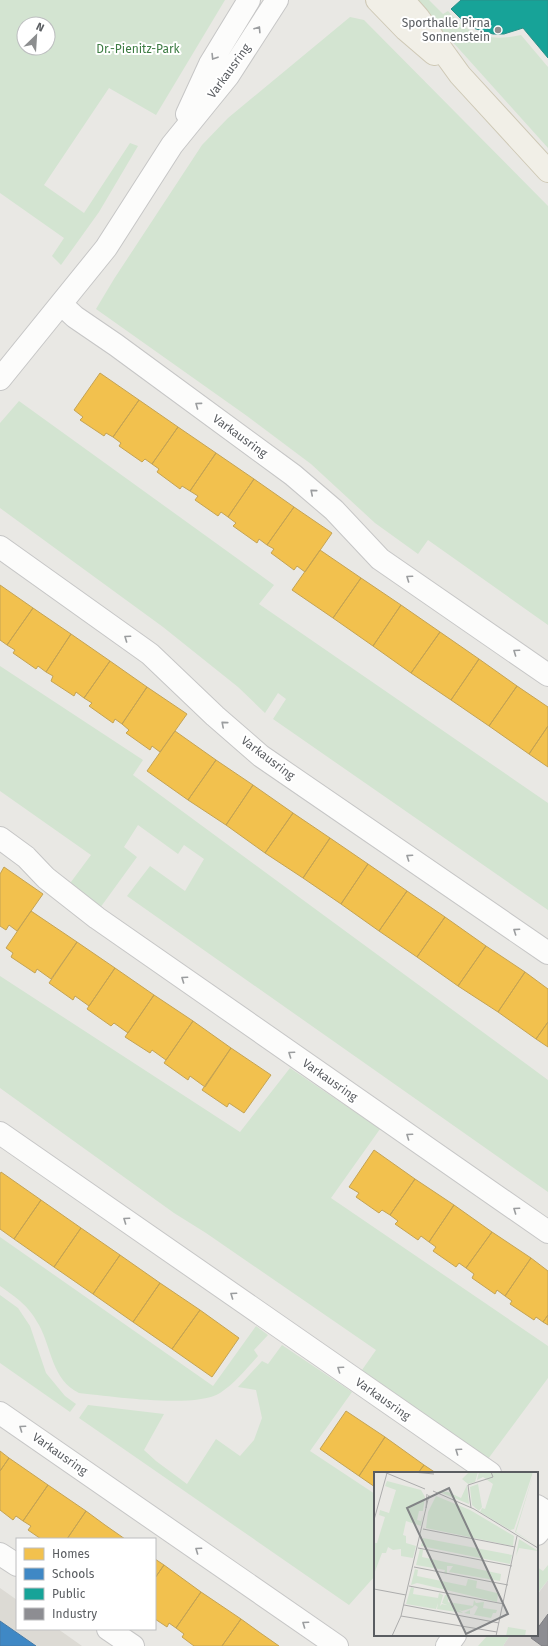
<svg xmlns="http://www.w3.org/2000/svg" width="548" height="1646" viewBox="0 0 548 1646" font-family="'Fira Sans',sans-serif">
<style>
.industrial{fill:#d9d7d4}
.education{fill:#dcdad4}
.green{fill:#d3e4d1;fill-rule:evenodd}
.homes{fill:#f2c14e;stroke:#c4a354}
.schools{fill:#3f88c5;stroke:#477ba7}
.public{fill:#17a398;stroke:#2b8e88}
.industry{fill:#8d8d92;stroke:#7e7f83}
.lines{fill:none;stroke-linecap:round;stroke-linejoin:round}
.minor-casing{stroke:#c6c6c6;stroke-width:24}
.major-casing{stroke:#cec8b5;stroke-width:24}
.minor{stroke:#fcfcfb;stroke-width:22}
.major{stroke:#f1efe7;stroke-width:22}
.oneway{stroke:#9b9d9f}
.poi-dot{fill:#8c8e8f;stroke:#fff;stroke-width:1.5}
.labels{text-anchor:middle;stroke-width:4;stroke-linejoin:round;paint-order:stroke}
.poi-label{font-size:12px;fill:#5a5d61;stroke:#fff;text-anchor:end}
.park-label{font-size:12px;fill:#3d7c43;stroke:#fff}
.street-label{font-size:12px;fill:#5a5d61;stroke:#fff}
.inset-road{fill:none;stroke:#acacac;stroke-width:1}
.view{fill:#828486;fill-opacity:0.15;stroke:#828486;stroke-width:2}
.inset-edge{fill:none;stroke:#5a5d61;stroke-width:2}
</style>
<rect width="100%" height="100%" fill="#e9e8e4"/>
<!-- industrial -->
<path class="industrial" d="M548,1580V1646H503L510,1635H537V1595Z"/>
<!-- education -->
<path class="education" d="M0,1588L17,1600V1629H58L82,1646H0Z"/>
<!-- green -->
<path class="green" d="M0,0H225L156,115L109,88L44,185L84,213L130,143L138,146L99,212L61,265L52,256L64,238L0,193ZM24,24H48V48H24Z
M415,0H429L443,14L448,11C470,36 489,42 521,35L548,67V148Z
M350,17L364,20L548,206V625L428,540L418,554L375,523L311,464L247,416L96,309L114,279L202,145L228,118Z
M19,401L274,585L259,604L548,803V910L273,719L286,699L278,693L265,713L238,687L163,627L0,508V423Z
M0,666L143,760L133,775L548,1080V1192L127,896L150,866L185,891L204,859L184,845L178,854L138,825L124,847L137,857L100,908L68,886L91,855L0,791Z
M0,976L240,1132L290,1068L380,1129L331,1198L548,1346V1378L488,1459L362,1370L376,1350L206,1233L174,1213L0,1088Z
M0,1237L213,1386L256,1326L268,1335L254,1350L258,1356C246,1369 235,1383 220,1393C195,1409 110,1396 79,1393C52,1380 52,1349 39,1325C28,1305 18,1299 0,1286Z
M0,1295L18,1308L30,1326L46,1373L65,1396L76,1404L70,1412L0,1363Z
M282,1345L352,1392L310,1451L375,1494V1576L349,1605L79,1418L88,1405L164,1414L144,1450L156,1461L187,1484L216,1439L240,1456L254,1440L262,1418L256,1390L238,1387L262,1361L268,1364Z
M548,1565V1580L537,1594V1567L543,1571Z
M488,1635H510L503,1646H478Z"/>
<!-- homes -->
<path class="homes" d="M100,373L139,400L113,437L106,433L104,436L80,420L83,417L74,410Z
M139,400L178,427L152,464L145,459L142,462L119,446L121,443L113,437Z
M178,427L216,453L190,491L182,486L180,489L157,472L159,469L152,464Z
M216,453L254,479L228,517L221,512L218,516L195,500L198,496L190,491Z
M254,479L294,507L267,545L259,539L257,543L233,526L236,523L228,517Z
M294,507L332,533L305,572L297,566L294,570L271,553L274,549L267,545Z
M320,550L361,578L333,618L292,590Z
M361,578L401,605L373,646L333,618Z
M0,585L33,608L7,645L0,640Z
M401,605L440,632L411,673L373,646Z
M33,608L71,634L46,672L38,666L36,669L13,653L15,650L7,645Z
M440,632L479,659L451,700L411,673Z
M71,634L110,661L84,698L76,692L74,696L51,681L53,676L46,672Z
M479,659L517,686L489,726L451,700Z
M110,661L147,687L122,724L115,719L113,723L89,706L92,703L84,698Z
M517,686L548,707V726L529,754L489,726Z
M147,687L187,714L160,752L152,746L150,750L126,733L129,730L122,724Z
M548,726V767L529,754Z
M175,731L216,760L188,800L147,771Z
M216,760L253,785L226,825L188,800Z
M253,785L293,813L265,853L226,825Z
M293,813L330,838L303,878L265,853Z
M330,838L368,864L341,904L303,878Z
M368,864L407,891L379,931L341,904Z
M4,867L43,894L17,931L9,925L6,930L0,926V874Z
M407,891L445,917L417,957L379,931Z
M31,911L77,942L51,979L37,969L35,973L11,957L13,953L6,948Z
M445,917L486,946L458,986L417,957Z
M77,942L115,968L89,1006L75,996L73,1000L49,983Z
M486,946L525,972L498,1012L458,986Z
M115,968L154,995L128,1033L114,1023L111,1026L87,1009Z
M525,972L548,989V1022L536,1039L498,1012Z
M154,995L193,1021L166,1060L152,1050L150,1053L125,1037Z
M193,1021L231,1048L205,1087L190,1076L188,1080L164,1063Z
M548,1022V1047L536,1039Z
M231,1048L271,1075L244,1113L229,1103L227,1107L202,1090Z
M374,1150L415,1179L390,1215L382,1210L379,1213L356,1197L359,1193L349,1187Z
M1,1172L41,1200L14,1239L0,1229V1174Z
M415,1179L454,1205L429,1242L421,1236L418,1240L395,1224L398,1221L390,1215Z
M41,1200L81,1228L54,1267L14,1239Z
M454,1205L492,1232L466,1268L459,1263L456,1267L433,1251L436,1247L429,1242Z
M81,1228L120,1255L93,1294L54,1267Z
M492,1232L531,1258L505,1296L497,1290L495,1294L472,1278L474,1274L466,1268Z
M120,1255L160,1283L133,1322L93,1294Z
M531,1258L548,1271V1315L543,1322L536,1317L534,1320L510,1304L512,1301L505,1296Z
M160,1283L200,1310L172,1349L133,1322Z
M200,1310L239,1338L212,1377L172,1349Z
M548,1315V1325L543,1322Z
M346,1411L385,1437L359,1476L320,1449Z
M385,1437L424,1465L418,1473H375V1487L359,1476Z
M0,1451L9,1458L0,1471Z
M9,1458L48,1485L23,1521L16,1516L13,1520L0,1510V1471Z
M424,1465L436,1473H418Z
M48,1485L86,1511L67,1539H41L28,1530L31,1526L23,1521Z
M86,1511L105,1525L125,1539H67Z
M155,1559L164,1565L155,1578Z
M164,1565L201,1592L176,1628L169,1623L167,1627L155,1619V1578Z
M201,1592L241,1619L222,1646H194L182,1637L184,1634L176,1628Z
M241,1619L259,1632L279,1646H222Z"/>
<!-- schools -->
<path class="schools" d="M0,1621L36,1646H0Z"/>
<!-- public -->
<path class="public" d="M461,0H548V58L523,28L504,34H493L473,28L465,23L451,9Z"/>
<!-- industry -->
<path class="industry" d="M548,1614V1646H542L531,1638L533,1635H537V1629Z"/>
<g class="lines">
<defs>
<path id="minor" d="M187,114L210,64L249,0
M61,304L75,317L116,345L293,475L334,510L380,559L548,675
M0,379L106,248L172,145L228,76L277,0
M0,547L150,654L215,716L261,756L548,953
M0,838L26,857L46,878L97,918L548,1232
M0,1133L490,1473
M0,1413L337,1646
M537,1506L548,1513
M537,1534L548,1521
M0,1554L17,1565
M108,1629L133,1646
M447,1646L455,1635"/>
<path id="major" d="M377,0L406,30L434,54
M403,0L418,17L460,75L548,171"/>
</defs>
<!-- minor casing -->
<use href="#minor" class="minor-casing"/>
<!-- major casing -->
<use href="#major" class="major-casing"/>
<!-- minor -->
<use href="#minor" class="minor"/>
<!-- major -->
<use href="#major" class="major"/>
</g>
<!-- one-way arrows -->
<defs><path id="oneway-chevron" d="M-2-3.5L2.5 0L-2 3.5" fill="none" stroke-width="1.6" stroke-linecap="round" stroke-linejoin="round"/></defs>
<g class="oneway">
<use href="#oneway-chevron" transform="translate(258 29) rotate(-57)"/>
<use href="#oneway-chevron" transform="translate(214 57) rotate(122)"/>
<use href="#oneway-chevron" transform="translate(198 405) rotate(-144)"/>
<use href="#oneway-chevron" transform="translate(313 492) rotate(-140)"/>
<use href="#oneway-chevron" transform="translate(409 578) rotate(-145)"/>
<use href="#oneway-chevron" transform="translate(127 638) rotate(-145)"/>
<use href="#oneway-chevron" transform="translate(516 652) rotate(-145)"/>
<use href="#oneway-chevron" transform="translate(224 724) rotate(-139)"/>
<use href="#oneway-chevron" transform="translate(409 857) rotate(-146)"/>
<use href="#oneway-chevron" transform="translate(516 931) rotate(-146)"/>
<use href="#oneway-chevron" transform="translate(184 979) rotate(-145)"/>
<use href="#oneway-chevron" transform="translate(291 1054) rotate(-145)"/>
<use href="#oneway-chevron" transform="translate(409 1136) rotate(-145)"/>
<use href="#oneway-chevron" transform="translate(516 1210) rotate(-145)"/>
<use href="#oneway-chevron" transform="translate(126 1220) rotate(-145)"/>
<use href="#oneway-chevron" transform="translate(233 1295) rotate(-145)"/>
<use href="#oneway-chevron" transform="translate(340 1369) rotate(-145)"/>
<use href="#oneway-chevron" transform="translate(22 1428) rotate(-145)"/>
<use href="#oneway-chevron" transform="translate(458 1451) rotate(-145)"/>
<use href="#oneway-chevron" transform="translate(198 1550) rotate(-145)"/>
<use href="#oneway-chevron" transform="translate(305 1624) rotate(-145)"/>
</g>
<!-- markers -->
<circle class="poi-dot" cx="498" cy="30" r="4"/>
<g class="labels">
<!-- poi labels -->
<g class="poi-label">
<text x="490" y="27">Sporthalle Pirna<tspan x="490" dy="14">Sonnenstein</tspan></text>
</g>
<!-- park labels -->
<g class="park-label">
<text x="138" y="53">Dr.-Pienitz-Park</text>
</g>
<!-- street labels -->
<g class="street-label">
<text transform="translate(229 71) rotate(-54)" y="4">Varkausring</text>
<text transform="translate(240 436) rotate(36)" y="4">Varkausring</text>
<text transform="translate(268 758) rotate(37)" y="4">Varkausring</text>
<text transform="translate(330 1080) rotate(35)" y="4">Varkausring</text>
<text transform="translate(383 1399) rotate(35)" y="4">Varkausring</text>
<text transform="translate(60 1454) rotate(35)" y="4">Varkausring</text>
</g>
</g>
<!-- overview -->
<g transform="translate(374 1472)">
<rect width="164" height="164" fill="#e9e8e4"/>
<path d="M95,0H104L101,10L94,12L88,7ZM105,0H159L140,57L136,58L106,40L108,36L111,37L119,12L109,5L103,8ZM160,0L142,60L164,75L141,60ZM13,9L47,18L51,25L49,39H45L43,48L47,49L49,42L47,54L32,49L29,63L32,64V71L42,74L39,86L27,84V77L19,78L14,75L12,81H8L0,102V71H3L11,45L5,43L6,38L15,41L22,18L11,14ZM104,12L108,35L105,39L98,33L96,15ZM93,13L95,32L63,19L74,20L87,26ZM62,24L96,38L140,64L139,74L52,56L54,40ZM49,66L138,83L136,92L47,74ZM145,67L164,79L145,76L142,84ZM46,77L49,78L48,85L127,102L126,109L75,100L79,94H73V102L70,101L71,98L42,93ZM41,97L44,98L43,104L92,114L94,107L103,109L102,116L127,122H124L123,130L43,111L37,113ZM37,115L40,116L39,122L64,126L65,121L69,123L66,134L68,132L81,135L89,141L63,137L64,131L62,137L32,132ZM71,123H75L74,130L99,134L100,128L102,131L110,130L109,136L123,138L122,141H119L117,146L90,141L96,138V142L100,143L104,135L101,133L98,136L88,139L68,131ZM134,155L152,158L151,164H132Z" fill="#d3e4d1"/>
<path class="inset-road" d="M10,0L51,17M39,0L60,2M59,19L100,37L164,76M52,36L53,22M97,36L94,13L119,5L117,0M0,48L13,1M49,57L141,75M44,76L138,94M40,95L134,113M35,114L130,132M0,117L32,123M30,133L125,151M27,144L123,160M18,164L27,144L55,23M122,164L143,64"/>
<path class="view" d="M75,16L134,142L92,162L33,36Z"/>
<rect width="164" height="164" class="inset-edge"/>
</g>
<!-- legend -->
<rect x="16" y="1538" width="140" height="92" fill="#ffffff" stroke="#bdbec0"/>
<rect x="24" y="1548" width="20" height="12" fill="#f2c14e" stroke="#bdbec0"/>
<text x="52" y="1558" font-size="12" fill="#5a5d61">Homes</text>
<rect x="24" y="1568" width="20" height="12" fill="#3f88c5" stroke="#bdbec0"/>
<text x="52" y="1578" font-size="12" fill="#5a5d61">Schools</text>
<rect x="24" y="1588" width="20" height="12" fill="#17a398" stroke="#bdbec0"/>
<text x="52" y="1598" font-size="12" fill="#5a5d61">Public</text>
<rect x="24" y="1608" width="20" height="12" fill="#8d8d92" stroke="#bdbec0"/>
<text x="52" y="1618" font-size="12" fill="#5a5d61">Industry</text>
<!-- north arrow -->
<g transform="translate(36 36) rotate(25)"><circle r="19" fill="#ffffff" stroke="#bdbec0"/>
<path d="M0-3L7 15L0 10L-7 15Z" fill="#8c8e8f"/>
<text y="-6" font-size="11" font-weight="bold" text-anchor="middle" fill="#5a5d61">N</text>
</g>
</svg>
